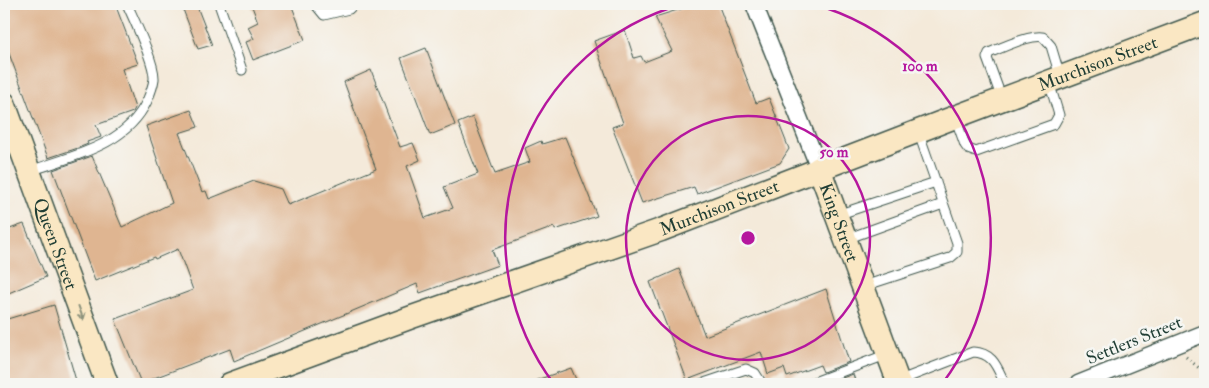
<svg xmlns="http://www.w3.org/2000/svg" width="1209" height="388" viewBox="0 0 1209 388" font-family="'IM FELL Double Pica',serif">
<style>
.building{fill:#dfb591}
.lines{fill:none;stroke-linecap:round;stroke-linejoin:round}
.lane-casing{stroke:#3f574d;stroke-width:11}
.street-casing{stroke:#3f574d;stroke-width:19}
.secondary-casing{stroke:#3f574d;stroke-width:25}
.path{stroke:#3f574d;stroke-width:3;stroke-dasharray:1 4;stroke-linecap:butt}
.lane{stroke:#fff;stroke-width:9}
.street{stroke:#fff;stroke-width:16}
.secondary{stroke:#fae7c3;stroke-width:22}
.oneway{stroke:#8c927c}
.ring{fill:none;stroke:#b5179e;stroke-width:2.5}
.labels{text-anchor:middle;stroke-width:5;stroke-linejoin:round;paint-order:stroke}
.street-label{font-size:18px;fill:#1f3d34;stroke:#f6f6f2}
.centre{fill:#b5179e;stroke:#f6f6f2;stroke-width:2.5}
.ring-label{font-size:15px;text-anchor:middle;font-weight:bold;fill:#b5179e;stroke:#f6f6f2;stroke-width:5;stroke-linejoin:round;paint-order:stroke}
</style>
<rect width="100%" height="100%" fill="#f6f6f2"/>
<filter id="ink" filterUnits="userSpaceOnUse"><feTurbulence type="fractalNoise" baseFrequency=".02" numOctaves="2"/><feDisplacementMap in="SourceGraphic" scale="10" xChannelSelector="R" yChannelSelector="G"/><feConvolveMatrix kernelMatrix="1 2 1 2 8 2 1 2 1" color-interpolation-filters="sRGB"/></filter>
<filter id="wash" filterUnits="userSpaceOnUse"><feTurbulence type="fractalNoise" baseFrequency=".0096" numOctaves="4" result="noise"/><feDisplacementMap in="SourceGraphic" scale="20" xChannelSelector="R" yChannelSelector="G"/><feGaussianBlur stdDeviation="1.12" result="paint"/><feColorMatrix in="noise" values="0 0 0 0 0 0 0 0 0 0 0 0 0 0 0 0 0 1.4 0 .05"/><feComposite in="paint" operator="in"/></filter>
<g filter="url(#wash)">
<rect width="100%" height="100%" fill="#f4eada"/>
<g id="blocks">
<!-- building -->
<path class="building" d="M4,4H115L138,64L122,69L135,108L133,112L96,125L101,137L87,142L88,144L78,148L48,158L4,40Z
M181,4H196L212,45L198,49Z
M251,4H291L305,40L253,60L246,42L254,39L248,27L258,22Z
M682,4H718L756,103L769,98L789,149L780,163L697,194L694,187L642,203L612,127L623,123L594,41L625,30L634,58L641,56L644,62L672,51L655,17L684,8Z
M426,48L455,125L430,135L401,58Z
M371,70L400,147L413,143L420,160L407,166L425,218L453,208L444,187L478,174L458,123L473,117L495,174L530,162L525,148L541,141L542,144L565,137L597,216L555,230L554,227L492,250L498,265L420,293L417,284L234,361L230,349L141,383L115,319L193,290L178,249L155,259L154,257L95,281L53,170L92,156L122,227L172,203L146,126L191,110L198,127L179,133L202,192L206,191L209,199L254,181L281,189L288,205L376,169L344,82Z
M24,224L46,277L4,295V231Z
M679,269L705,336L826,289L849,362L823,372L820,365L787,377L784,368L768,374L761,352L687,380L650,282Z
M54,305L77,384H4V320Z
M571,368L578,384H531V382Z
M853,374L856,384H839L837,380Z"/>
</g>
</g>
<g filter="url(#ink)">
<use href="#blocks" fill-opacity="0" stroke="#3f574d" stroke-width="1"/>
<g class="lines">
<defs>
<path id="lane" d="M219,4L242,70
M315,4L324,15L349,9L354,4
M1002,99L987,58L989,53C1000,48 1031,34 1043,37L1051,46L1060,76
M955,117L965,145L968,149L976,152L1054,124L1059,115L1049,82
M30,171C72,156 126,146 147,101C150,94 153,87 154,79C155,63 134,20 127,4
M837,215L936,182
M846,239L943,204
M864,286L950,258L957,252V243L918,131
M898,381L973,352C994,353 997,368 1005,384
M701,384L746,369L755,373L762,384
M809,384L888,354"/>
<path id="street" d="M754,4L819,168
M1078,384L1205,333"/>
<g id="secondary">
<path id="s1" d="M4,103L107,384"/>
<path id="s2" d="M819,168L899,384"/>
<path id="s3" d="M230,384L412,317L661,230L955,117L1205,23"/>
</g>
</defs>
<!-- lane casing -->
<use href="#lane" class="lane-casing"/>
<!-- street casing -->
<use href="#street" class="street-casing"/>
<!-- secondary casing -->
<use href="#secondary" class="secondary-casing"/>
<!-- path -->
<path class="path" d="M1186,357L1200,369L1205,372"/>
<!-- lane -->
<use href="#lane" class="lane"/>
<!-- street -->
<use href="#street" class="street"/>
<!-- secondary -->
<use href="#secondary" class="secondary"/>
</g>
<!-- one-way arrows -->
<defs><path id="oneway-shaft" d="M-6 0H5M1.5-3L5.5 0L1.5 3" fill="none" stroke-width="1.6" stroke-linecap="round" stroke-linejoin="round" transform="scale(1.25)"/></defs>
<use class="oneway" href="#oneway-shaft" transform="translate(81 313) rotate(70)"/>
</g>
<!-- distance rings -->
<g class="ring">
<circle cx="748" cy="238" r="122"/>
<path d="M554 384A243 243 0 0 1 683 4M813 4A243 243 0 0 1 942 384"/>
</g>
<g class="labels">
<!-- street labels -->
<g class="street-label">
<text dy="6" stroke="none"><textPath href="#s3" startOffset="925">Murchison Street</textPath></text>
<text dy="6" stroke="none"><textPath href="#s3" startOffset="520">Murchison Street</textPath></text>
<text dy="6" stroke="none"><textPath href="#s2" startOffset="58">King Street</textPath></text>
<text dy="6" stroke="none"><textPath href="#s1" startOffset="150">Queen Street</textPath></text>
<text transform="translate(1134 340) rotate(-22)" y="6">Settlers Street</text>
</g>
</g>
<circle cx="748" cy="238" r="8" class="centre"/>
<g class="ring-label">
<text x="920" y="71">100 m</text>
<text x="834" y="157">50 m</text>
</g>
<!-- margin -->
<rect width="1209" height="388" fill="none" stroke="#f6f6f2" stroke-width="20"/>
</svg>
